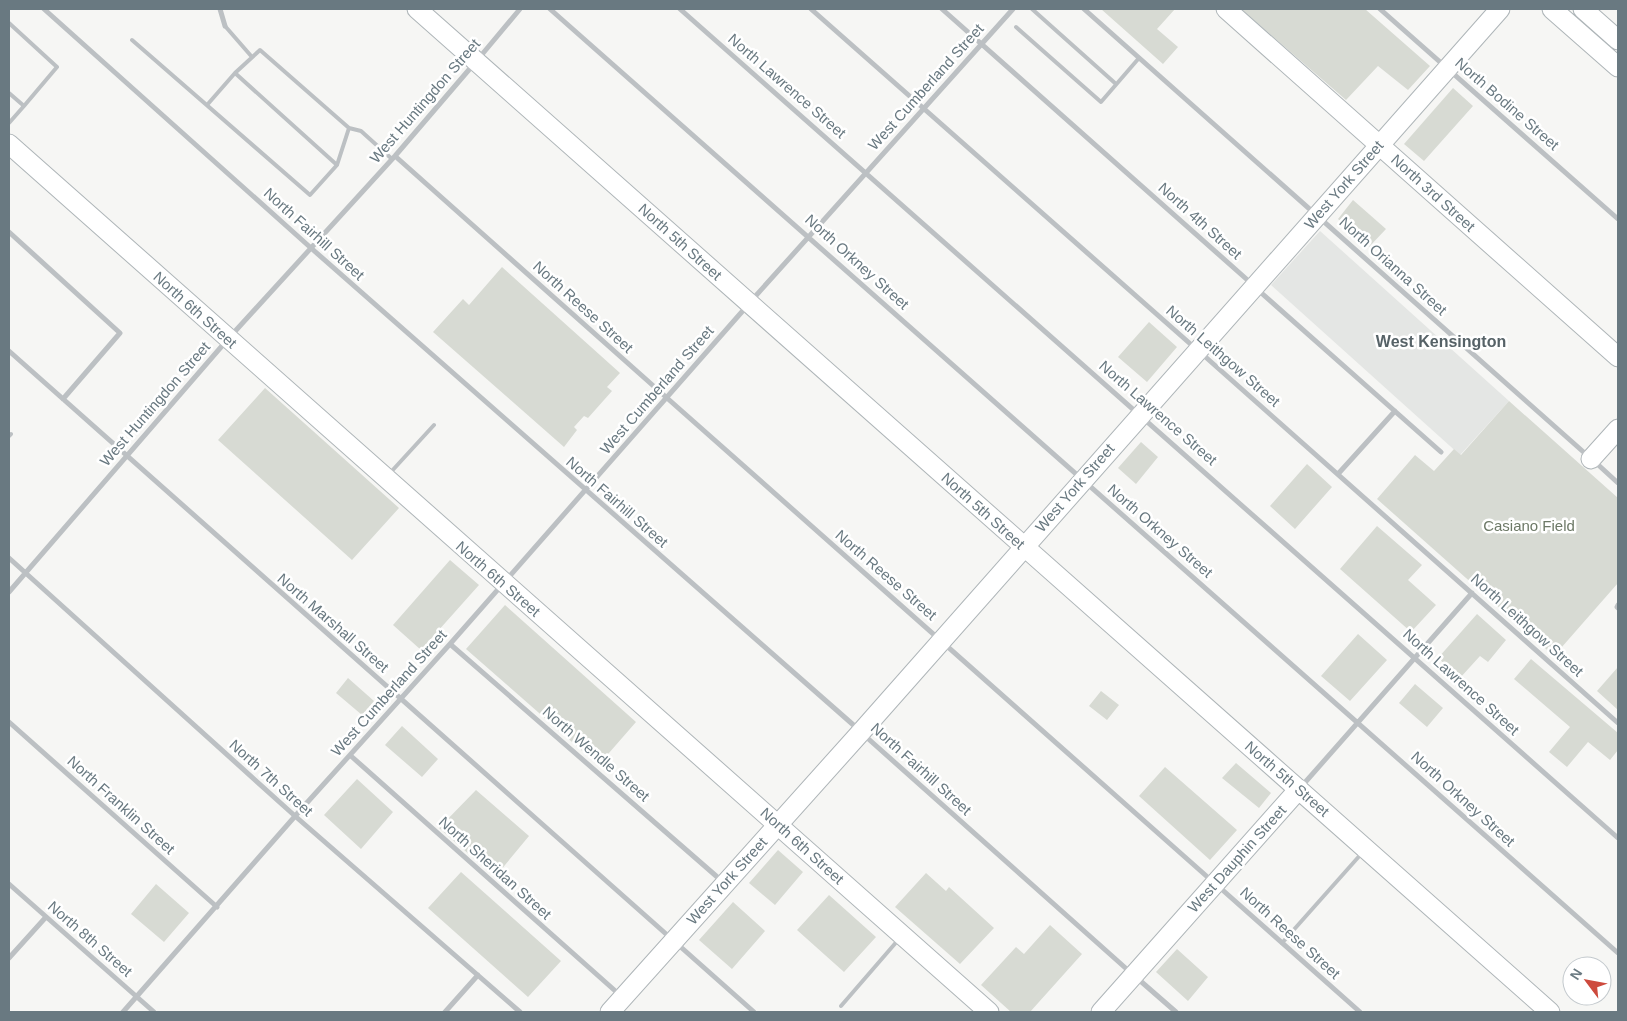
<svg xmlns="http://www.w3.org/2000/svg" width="1627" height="1021" viewBox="0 0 1627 1021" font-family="Helvetica,sans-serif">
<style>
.built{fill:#e4e6e4}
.green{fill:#d7dad3}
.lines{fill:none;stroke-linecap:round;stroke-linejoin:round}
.secondary-casing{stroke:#aeb5b8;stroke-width:21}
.lane{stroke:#bcc0c3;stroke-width:4}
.street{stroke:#bcc0c3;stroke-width:5}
.secondary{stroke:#fff;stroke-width:19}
.labels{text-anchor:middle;stroke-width:5;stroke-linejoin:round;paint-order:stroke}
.street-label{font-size:15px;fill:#697981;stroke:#fff}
.park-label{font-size:15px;fill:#6d7967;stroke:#fff}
.neighbourhood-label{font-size:16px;font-weight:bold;fill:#566267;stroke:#fff}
</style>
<rect width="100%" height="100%" fill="#f6f6f4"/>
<!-- built -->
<path class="built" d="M1320,231L1509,401L1460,455L1271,285Z"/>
<!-- green -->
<path class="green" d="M1101,9H1175L1157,29L1178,47L1163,64Z
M1241,9H1365L1430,66L1408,90L1378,66L1346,100Z
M1453,88L1473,106L1424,161L1404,144Z
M1353,200L1386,229L1369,247L1338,219Z
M502,267L620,373L607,387L612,391L588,418L584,416L574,427L577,430L564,447L433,332L463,299L469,305Z
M1149,322L1177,347L1147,382L1118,357Z
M265,388L399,508L352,560L218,440Z
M1509,401L1618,498V583L1554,656L1377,499L1415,455L1434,471L1454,449L1461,455Z
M1141,442L1158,457L1136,484L1118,468Z
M1307,464L1332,487L1295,529L1270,506Z
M1377,526L1422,565L1408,580L1436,605L1411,632L1340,569Z
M450,560L479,585L421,650L393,625Z
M505,605L636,722L602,761L592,752L588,756L466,649Z
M1477,614L1506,640L1488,662L1480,656L1460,678L1438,658Z
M1358,634L1387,660L1350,701L1321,676Z
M1531,659L1618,733V750L1610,760L1588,742L1567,767L1549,752L1570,727L1514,679Z
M1618,667V710L1597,691Z
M348,678L374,701L362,715L336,693Z
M1415,684L1443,708L1427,727L1399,703Z
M1101,691L1119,705L1107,720L1089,706Z
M402,726L438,759L422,777L385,745Z
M1236,763L1271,793L1259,808L1222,778Z
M1165,767L1237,830L1210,860L1139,796Z
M357,779L393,812L361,849L324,815Z
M476,790L529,836L495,877L439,828Z
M778,850L803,872L775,905L749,883Z
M461,872L561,961L528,997L428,908Z
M926,873L946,891L949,887L994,928L960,964L895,907Z
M156,884L189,913L164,942L131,914Z
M829,895L876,937L844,972L797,930Z
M733,902L765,931L732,969L699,940Z
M1050,925L1082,954L1030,1012H1011L981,985L1016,947L1024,954Z
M1177,949L1208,977L1188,1001L1156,972Z"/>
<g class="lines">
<defs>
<path id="secondary" d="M417,9L1550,1012
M1226,9L1618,357
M1552,9L1618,67
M1583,9L1618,40
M9,144L989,1012
M1591,459L1618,429
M610,1012L861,732L1500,9
M1101,1012L1299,789"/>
</defs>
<!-- secondary casing -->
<use href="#secondary" class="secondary-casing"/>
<!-- lane -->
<path class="lane" d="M1032,9L1116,84
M9,23L57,67L24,106
M225,26L252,57
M1016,27L1101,102L1139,58
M132,40L310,195L337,165L235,73L207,105
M235,73L260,50L349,128L337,165
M9,93L24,106L9,123
M349,128L361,131L392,159
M9,436L11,434
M390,473L434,425
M1282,943L1362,853
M841,1006L899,939"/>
<!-- street -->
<path class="street" d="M44,9L311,248L858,729
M220,9L225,26
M550,9L1618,953
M680,9L1618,838
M811,9L1195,348
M942,9L1252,284
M1084,9L1588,456
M1380,9L1618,219
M479,58L520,9
M395,156L667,398L1212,881
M9,232L120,333L63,399
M1258,290L1441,452
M752,300L1013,9
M9,351L754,1012
M1201,353L1618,723
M1594,461L1618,483
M1338,474L1395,411
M9,558L295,816L520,1012
M9,592L228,339L395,156L473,65
M1618,605L1617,607L1618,608
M450,644L723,882
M9,722L217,907
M864,735L1130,972
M351,756L621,996
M1301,787L1472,593
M9,884L154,1012
M1218,886L1360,1012
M9,958L46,917
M1137,978L1176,1012
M123,1012L304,806L450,644L747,306
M445,1012L478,975"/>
<!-- secondary -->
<use href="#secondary" class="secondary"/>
</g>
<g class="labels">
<!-- street labels -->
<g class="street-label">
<text transform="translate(787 86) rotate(41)" y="5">North Lawrence Street</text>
<text transform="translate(926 87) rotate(-48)" y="5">West Cumberland Street</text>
<text transform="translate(425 101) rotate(-49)" y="5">West Huntingdon Street</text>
<text transform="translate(1507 104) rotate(41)" y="5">North Bodine Street</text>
<text transform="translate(1344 185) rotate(-49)" y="5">West York Street</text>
<text transform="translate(1433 193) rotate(42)" y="5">North 3rd Street</text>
<text transform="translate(1200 221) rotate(42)" y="5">North 4th Street</text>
<text transform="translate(314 234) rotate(42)" y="5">North Fairhill Street</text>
<text transform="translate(680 242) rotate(42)" y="5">North 5th Street</text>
<text transform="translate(857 262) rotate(42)" y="5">North Orkney Street</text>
<text transform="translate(1393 266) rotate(42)" y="5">North Orianna Street</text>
<text transform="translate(583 307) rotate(42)" y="5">North Reese Street</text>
<text transform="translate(195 310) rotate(42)" y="5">North 6th Street</text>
<text transform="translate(1223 356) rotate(41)" y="5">North Leithgow Street</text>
<text transform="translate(657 390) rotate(-49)" y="5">West Cumberland Street</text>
<text transform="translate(155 404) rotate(-49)" y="5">West Huntingdon Street</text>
<text transform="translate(1158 413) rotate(41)" y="5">North Lawrence Street</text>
<text transform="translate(1075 488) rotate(-49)" y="5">West York Street</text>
<text transform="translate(617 502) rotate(41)" y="5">North Fairhill Street</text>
<text transform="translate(983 511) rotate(42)" y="5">North 5th Street</text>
<text transform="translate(1160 531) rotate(41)" y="5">North Orkney Street</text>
<text transform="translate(886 575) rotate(41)" y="5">North Reese Street</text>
<text transform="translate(498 579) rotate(41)" y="5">North 6th Street</text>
<text transform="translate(333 623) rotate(41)" y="5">North Marshall Street</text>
<text transform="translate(1527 625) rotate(42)" y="5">North Leithgow Street</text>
<text transform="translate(1461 682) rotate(42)" y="5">North Lawrence Street</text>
<text transform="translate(389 693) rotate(-48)" y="5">West Cumberland Street</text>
<text transform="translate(596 754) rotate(41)" y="5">North Wendle Street</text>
<text transform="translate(921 769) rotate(42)" y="5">North Fairhill Street</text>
<text transform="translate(271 778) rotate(42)" y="5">North 7th Street</text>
<text transform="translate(1287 779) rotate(41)" y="5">North 5th Street</text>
<text transform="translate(1463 799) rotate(42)" y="5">North Orkney Street</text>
<text transform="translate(121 805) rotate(42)" y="5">North Franklin Street</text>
<text transform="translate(802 846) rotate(42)" y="5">North 6th Street</text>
<text transform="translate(1237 859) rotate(-48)" y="5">West Dauphin Street</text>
<text transform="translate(495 868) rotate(42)" y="5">North Sheridan Street</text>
<text transform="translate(727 881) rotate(-48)" y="5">West York Street</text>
<text transform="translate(1290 933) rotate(42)" y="5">North Reese Street</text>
<text transform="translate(90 939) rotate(41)" y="5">North 8th Street</text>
</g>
<!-- park labels -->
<g class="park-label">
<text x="1529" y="531">Casiano Field</text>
</g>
<!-- neighbourhood labels -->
<g class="neighbourhood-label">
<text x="1441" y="347">West Kensington</text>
</g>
</g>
<!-- border -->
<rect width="1627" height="1021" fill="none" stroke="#697981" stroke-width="20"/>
<!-- north arrow -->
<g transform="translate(1587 981) rotate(302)"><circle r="24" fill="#ffffff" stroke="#c3c9cd"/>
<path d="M0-4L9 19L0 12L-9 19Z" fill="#cd4a3d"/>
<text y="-8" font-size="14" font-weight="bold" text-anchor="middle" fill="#697981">N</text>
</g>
</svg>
